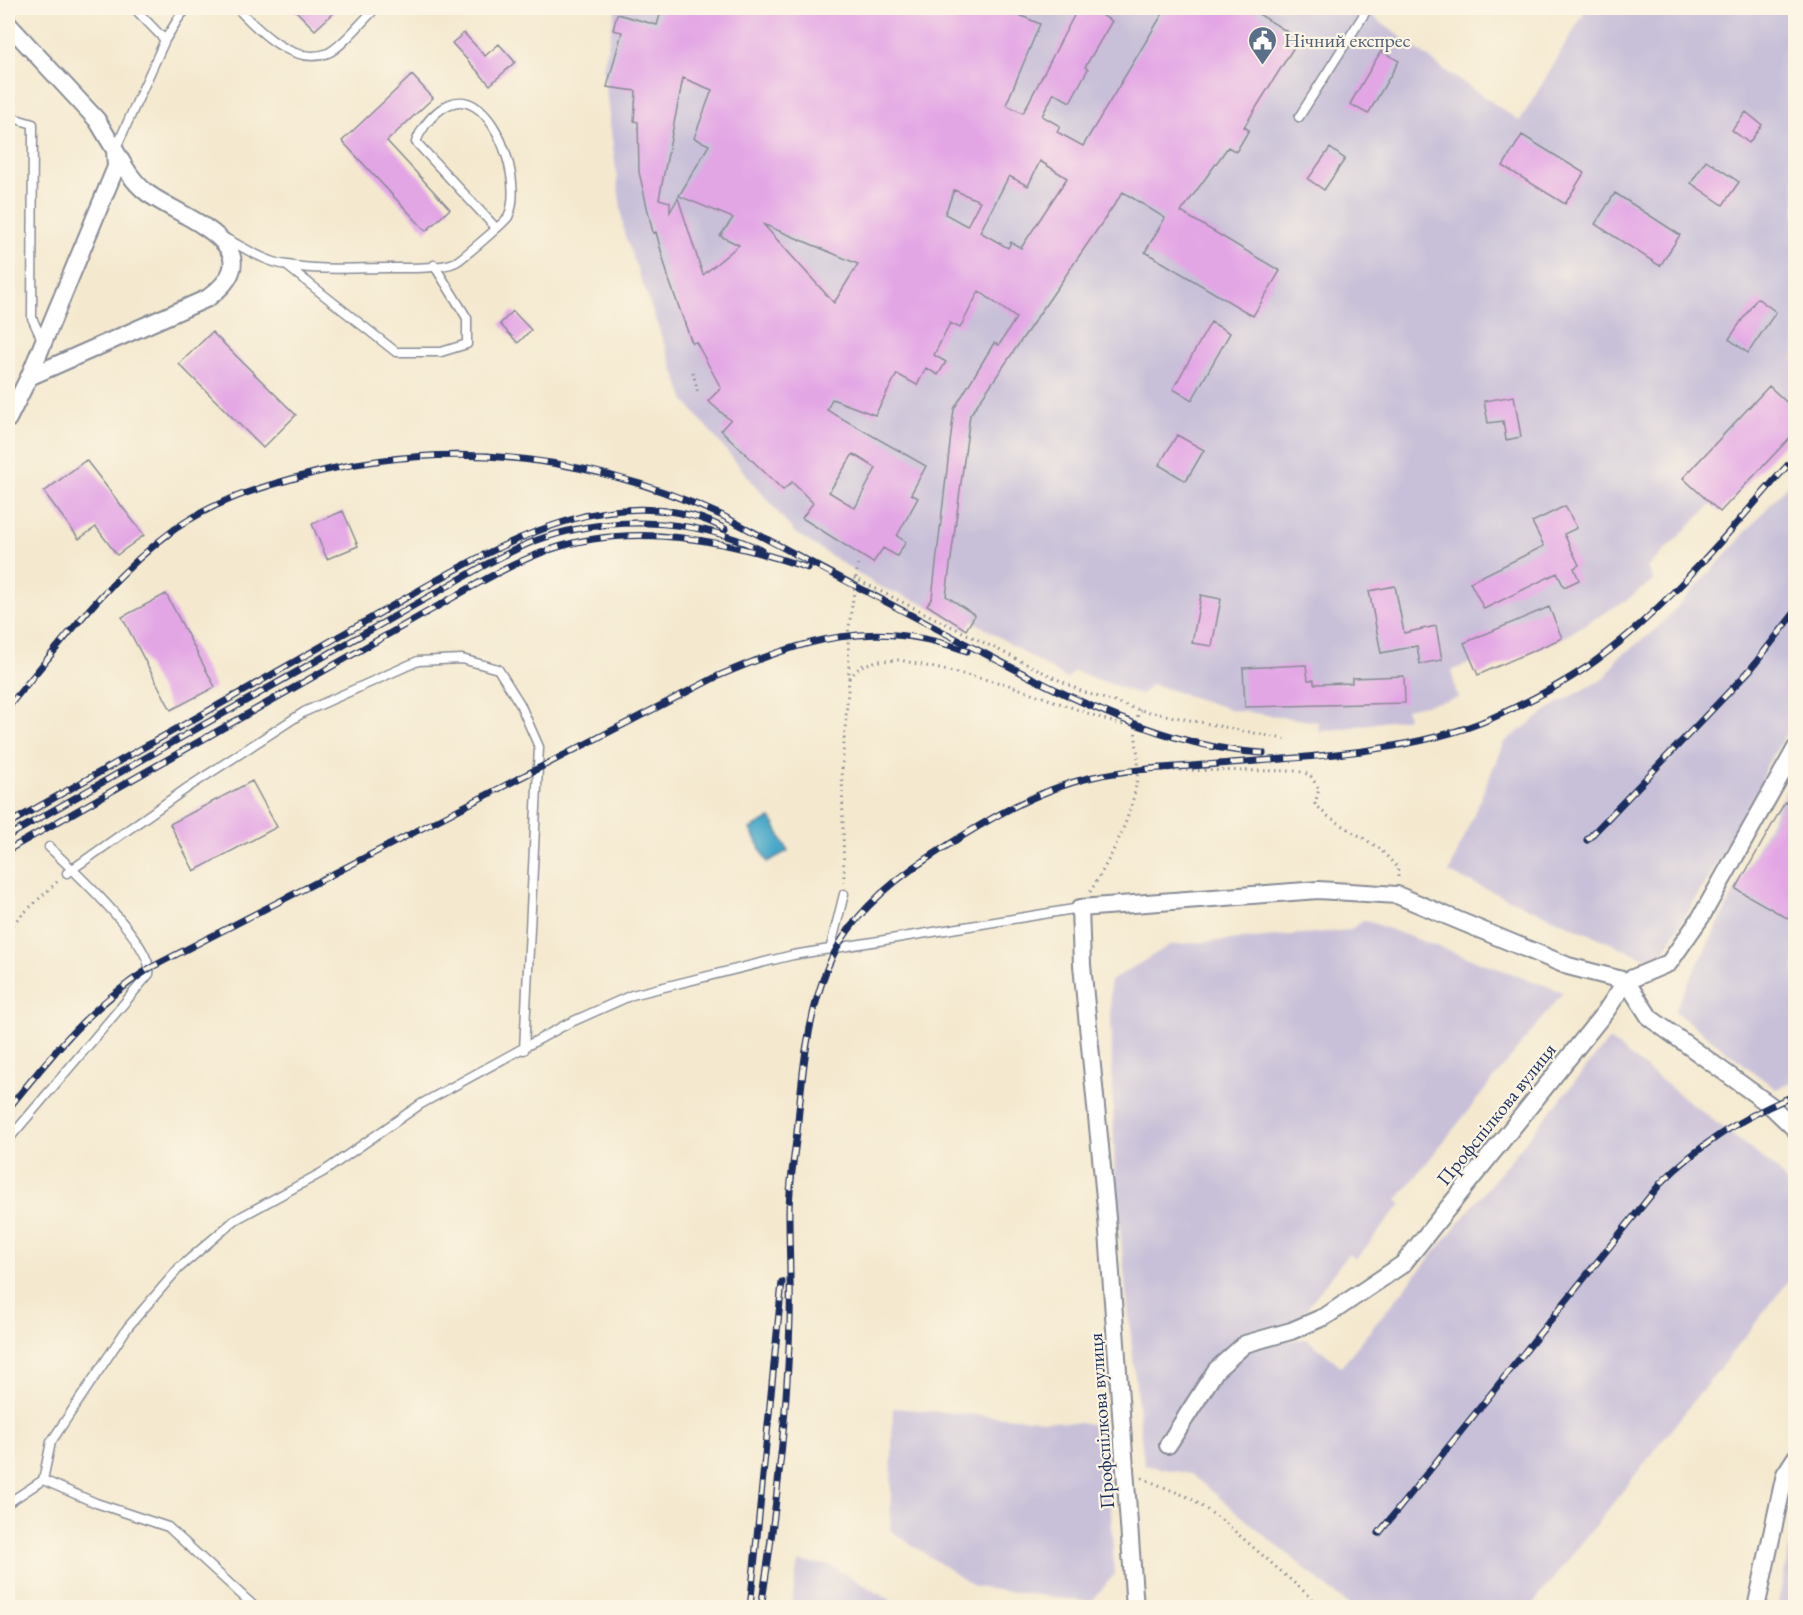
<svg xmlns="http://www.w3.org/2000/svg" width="1803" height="1615" viewBox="0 0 1803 1615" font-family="'EB Garamond',serif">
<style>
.industrial{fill:#c8c0d8}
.water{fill:#47a7c7;stroke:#316b92;stroke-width:1.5}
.building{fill:#e3a6e5;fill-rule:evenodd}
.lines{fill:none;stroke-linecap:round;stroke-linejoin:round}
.lane-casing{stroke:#888c96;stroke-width:11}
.street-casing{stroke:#888c96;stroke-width:20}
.path{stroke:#888c96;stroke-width:3;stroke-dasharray:1.5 4.5;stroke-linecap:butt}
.lane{stroke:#fff;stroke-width:8}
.street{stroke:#fff;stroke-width:16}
.rail-casing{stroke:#1b2f5e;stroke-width:7}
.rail{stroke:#fcf5e5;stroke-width:4.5;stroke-dasharray:14;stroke-linecap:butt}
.labels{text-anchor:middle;stroke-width:4.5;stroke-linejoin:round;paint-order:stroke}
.service-label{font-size:20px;fill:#4e5e75;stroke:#fcf5e5;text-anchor:start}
.street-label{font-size:20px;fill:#1b2f5e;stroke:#fcf5e5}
</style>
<rect width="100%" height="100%" fill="#fcf5e5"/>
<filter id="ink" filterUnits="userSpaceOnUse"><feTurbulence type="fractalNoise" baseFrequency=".0167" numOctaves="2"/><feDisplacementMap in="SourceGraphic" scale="12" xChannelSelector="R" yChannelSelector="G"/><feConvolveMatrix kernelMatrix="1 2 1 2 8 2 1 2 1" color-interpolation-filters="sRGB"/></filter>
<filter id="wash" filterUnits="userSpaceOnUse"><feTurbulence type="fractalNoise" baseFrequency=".008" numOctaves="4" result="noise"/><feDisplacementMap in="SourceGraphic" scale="24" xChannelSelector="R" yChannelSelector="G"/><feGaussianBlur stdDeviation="1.35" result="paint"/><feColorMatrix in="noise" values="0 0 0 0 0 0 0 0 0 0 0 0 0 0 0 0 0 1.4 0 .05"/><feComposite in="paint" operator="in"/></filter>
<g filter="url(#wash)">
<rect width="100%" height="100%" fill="#f4e9cf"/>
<!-- industrial -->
<path class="industrial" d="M616,8H1362L1446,71L1520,121L1584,13L1575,8H1795V431L1720,512L1711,505L1647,568L1654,580L1628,599L1562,638L1549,607L1465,643L1473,662L1451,671L1458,698L1406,709L1408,718L1319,732L1318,722L1233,710L1152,684L1141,695L1074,671L1067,679L973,621L966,630L927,605L878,586L794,532L685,401L624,233L603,68Z
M1795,476V721L1765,768L1759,794L1663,953L1647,959L1449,873L1504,742L1555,705L1605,678L1617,659L1655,630L1724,557Z
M1795,773V1082L1776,1089L1674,1011Z
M1364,920L1563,992L1397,1200L1401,1204L1391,1217L1356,1259L1348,1254L1283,1340L1307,1339L1341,1366L1609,1040L1779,1171L1795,1198V1273L1531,1607H1351L1191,1474L1144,1465L1115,1182L1110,981L1170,945L1350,930Z
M893,1408L1092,1424L1108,1447L1114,1575L1091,1602L975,1587L890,1530Z
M1795,1523V1607H1777Z
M798,1562L830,1565L902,1607H791Z"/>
<!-- water -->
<path class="water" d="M771,818L788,851L767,862L750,829Z"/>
<g id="blocks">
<!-- building -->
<path class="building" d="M293,8H339L315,30Z
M662,8H1003L1040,24L1006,105L1023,113L1078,8H1098L1096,12L1112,21L1085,67L1088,69L1070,102L1054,93L1042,116L1060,126L1057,132L1083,146L1166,8H1249L1299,39L1244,127L1249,130L1236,152L1228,147L1181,212L1280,271L1253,316L1145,252L1165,218L1123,192L970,415L946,596L975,615L966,630L927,605L932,598L954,409L994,343L999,345L1016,318L979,291L960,328L950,323L934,355L946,362L938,375L926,368L917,385L897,374L875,415L832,399L827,410L926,466L911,494L918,498L897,536L906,542L897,556L883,548L873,563L802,518L813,503L792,482L783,490L760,468L721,430L730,420L708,401L721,388L696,342L692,343L669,280L656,232L653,233L639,172L638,122L634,121L636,91L607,87L622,32L613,30L617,14L657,25ZM683,78L712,90L694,138L709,145L679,196L733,218L720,236L739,245L703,275L678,198L670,212V202L659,199ZM1040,161L1067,178L1021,248L1011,242L1008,248L980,232L1009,176L1028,186ZM954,190L980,201L967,226L945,214ZM763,224L858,264L834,303ZM853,454L876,468L855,508L829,492Z
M464,33L485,56L499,44L515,62L490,85L452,43Z
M1381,51L1399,61L1368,114L1350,104Z
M412,75L433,98L387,141L450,209L426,231L342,141Z
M1746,112L1762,125L1749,143L1732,130Z
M1522,135L1584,173L1565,204L1503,166Z
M1330,148L1345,159L1324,190L1308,179Z
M1706,160L1739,182L1723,205L1691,183Z
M1615,193L1680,235L1660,266L1595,224Z
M1757,298L1776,312L1748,353L1729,339Z
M513,311L531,330L518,343L500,324Z
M1211,322L1230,333L1192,400L1173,389Z
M212,332L296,415L263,448L179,364Z
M1769,386L1796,411V431L1720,512L1683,478Z
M1514,396L1521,437L1506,440L1503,421L1488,423L1484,401Z
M1177,435L1204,450L1186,481L1159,465Z
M86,460L144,535L117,555L96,527L79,539L44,492Z
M1565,506L1577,528L1564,534L1579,565L1574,568L1579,580L1564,587L1557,573L1484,609L1470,582L1544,546L1532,522Z
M343,511L358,546L327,559L312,524Z
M1395,586L1404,633L1436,626L1442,660L1420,664L1417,646L1381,653L1369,591Z
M166,594L215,687L171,710L122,617Z
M1201,595L1221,599L1212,646L1192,643Z
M1549,607L1562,638L1478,675L1464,643Z
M1306,665L1308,680H1314V684L1352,683V678L1404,676L1405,703L1245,707L1243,668Z
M252,781L277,827L194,871L170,824Z
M1785,802L1796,808V923L1736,889Z"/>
</g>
</g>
<g filter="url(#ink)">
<use href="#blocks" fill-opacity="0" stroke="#888c96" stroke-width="1.5"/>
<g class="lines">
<defs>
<path id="lane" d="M237,8C258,30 294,67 328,53C342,47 364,19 376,8
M165,40L180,16L188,8
M1299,117L1368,8
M13,118L33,124L32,318L42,340
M115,150L165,40L134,8
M225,238C245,248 265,262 287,265C320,271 355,268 388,268C404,268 443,269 456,262C463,258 505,222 508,217C522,188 502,122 474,106C450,91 423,122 416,142L496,228
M287,266L396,352H441L467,344V318L434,265
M67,873L187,788L304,712L418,661L462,659L498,669L520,704L539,747L524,1050
M830,950L844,894
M8,1140L149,974C155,945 72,869 49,847
M43,1480L96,1503L168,1527L256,1608
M8,1503L43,1480L51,1442L128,1327L179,1268L235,1220L323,1172L421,1104L567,1024L632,995L793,955L1080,908"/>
<path id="street" d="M8,24L97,120L115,150L116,167L29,377L8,419
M29,377L208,298C278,246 180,218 146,192C132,181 124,166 116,152
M1168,1445L1216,1370L1245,1344L1291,1331L1326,1316L1403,1264L1606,1011L1626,981L1669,963L1701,917L1796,748
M1135,1608L1107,1218L1082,965L1080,908L1318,890L1397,895L1568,966L1626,981L1650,1018L1770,1105L1796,1130
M1756,1608L1785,1474L1796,1457"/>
</defs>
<!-- lane casing -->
<use href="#lane" class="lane-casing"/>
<!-- street casing -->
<use href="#street" class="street-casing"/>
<!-- path -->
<path class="path" d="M693,372L698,393
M854,578L1083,692L1140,710L1289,740
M849,678L861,666L877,661L900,660L1006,684L1121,725L1134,722
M1138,770L1298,771L1310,775L1319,789L1315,804L1326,815L1379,848L1398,868V879
M844,883L842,768L849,678L848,634L858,563
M1090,892C1112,856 1135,812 1138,770C1140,749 1130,730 1140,710
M8,928L59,880
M1142,1478L1190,1498L1223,1521L1323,1608"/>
<!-- lane -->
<use href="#lane" class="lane"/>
<!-- street -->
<use href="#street" class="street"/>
<defs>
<path id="rail" d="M8,707C60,645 109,577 175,529C212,503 251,490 295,478C442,437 585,453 723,516C804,559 885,602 966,644C1055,690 1161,748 1263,753
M8,824C119,761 232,698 343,634C417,593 489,544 570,520C618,505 681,504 725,529
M8,836L483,566C499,558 515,549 532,542C603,515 693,516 761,550
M1587,840L1750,670L1796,611
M8,850L475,585C499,572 523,559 549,550C633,521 727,540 808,568
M8,1109C54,1052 87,1009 150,968L718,676C805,639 874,617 967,651
M1379,1533L1660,1184C1700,1144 1742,1117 1796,1095
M750,1608L782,1282
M761,1608C776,1513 787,1416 790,1321C791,1285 789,1249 789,1213C789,1186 794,1159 797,1132C802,1078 806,1025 825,974C844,922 886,885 931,856C980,824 1035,790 1093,777C1125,770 1158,768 1191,766C1284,758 1406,756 1492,718C1524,704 1557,687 1587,667C1667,611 1730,529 1796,456"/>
</defs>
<!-- rail casing -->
<use href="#rail" class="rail-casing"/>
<!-- rail -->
<use href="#rail" class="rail"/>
</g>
</g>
<!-- icons -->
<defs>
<symbol id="civic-pin" viewBox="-11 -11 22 30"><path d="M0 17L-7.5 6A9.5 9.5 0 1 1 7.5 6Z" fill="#5c6f8a" stroke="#fcf5e5"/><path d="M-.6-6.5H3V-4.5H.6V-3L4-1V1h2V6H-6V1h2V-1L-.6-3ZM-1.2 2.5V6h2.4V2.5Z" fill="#fff"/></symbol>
</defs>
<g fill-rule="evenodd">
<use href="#civic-pin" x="1246" y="24" width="33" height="45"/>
</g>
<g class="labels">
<!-- service labels -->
<g class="service-label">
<text x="1284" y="47">Нічний експрес</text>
</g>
<!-- street labels -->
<g class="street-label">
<text transform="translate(1496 1114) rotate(-51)" y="7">Профспілкова вулиця</text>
<text transform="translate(1101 1421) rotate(-94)" y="7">Профспілкова вулиця</text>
</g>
</g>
<!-- margin -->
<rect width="1803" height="1615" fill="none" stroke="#fcf5e5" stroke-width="30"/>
</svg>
